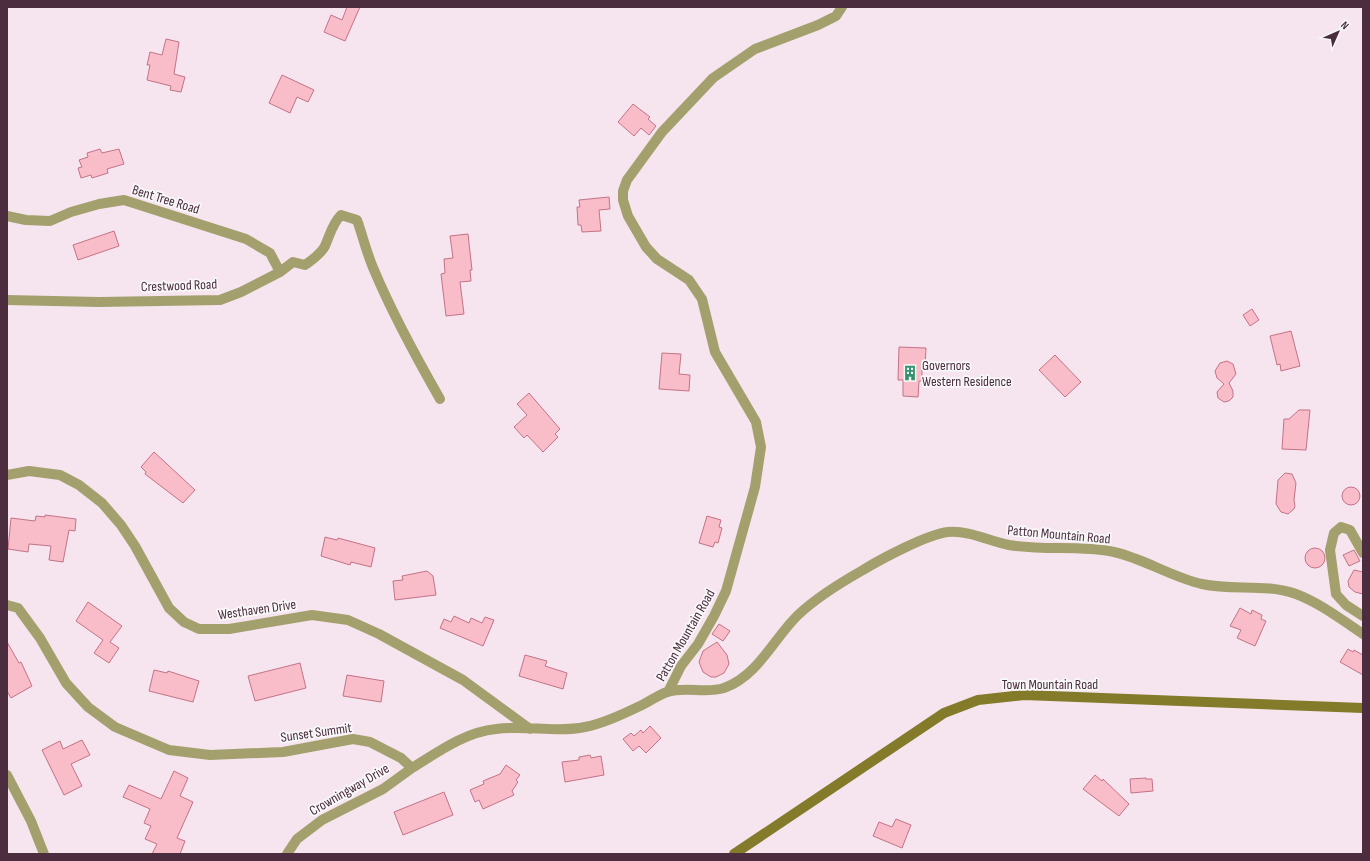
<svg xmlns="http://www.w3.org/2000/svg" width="1370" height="861" viewBox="0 0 1370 861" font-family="'Sofia Sans Condensed',sans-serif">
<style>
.building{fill:#f9bcc9;stroke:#c37387}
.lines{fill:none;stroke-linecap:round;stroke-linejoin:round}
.minor{stroke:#a4a06e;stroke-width:10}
.secondary{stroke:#837b29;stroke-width:10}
.labels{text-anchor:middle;stroke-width:3.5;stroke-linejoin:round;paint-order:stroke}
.street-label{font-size:14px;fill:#4b2d3f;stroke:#f8f8f8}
.poi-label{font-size:14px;fill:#4b2d3f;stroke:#f8f8f8;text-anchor:start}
</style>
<rect width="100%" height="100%" fill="#f6e5ee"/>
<!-- building -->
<path class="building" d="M347,7H360L345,41L324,32L331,15L342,20Z
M166,39L179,42L174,74L185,77L181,92L170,90L171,86L147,80L150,65H147L150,52L162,55Z
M282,75L314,90L308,102L297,97L290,113L269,103Z
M633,104L650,117L648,119L656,126L649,135L641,128L634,136L618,122Z
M100,149L102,153L119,149L124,164L107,169L108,173L92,178L91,175L81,178L78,168L82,167L79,160L88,157L87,153Z
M609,197L610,209L599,210L601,231L582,232L581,225H578L577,207H580L579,200Z
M114,231L119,246L78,260L73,245Z
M468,234L472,270H470L471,281L460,282L464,314L446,316L441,274L445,273L444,259L453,258L450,236Z
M1252,309L1259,320L1250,326L1243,315Z
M1291,331L1300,366L1281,371L1280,364L1277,365L1270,336Z
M899,347L926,348L925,370H922V381H919L918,397L903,396V380H898Z
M662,353L681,354L679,374L690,375L689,391L659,389Z
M1055,355L1081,382L1065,397L1039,370Z
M1227,361L1233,364L1236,374L1229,383L1233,391V397L1229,401L1224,402L1218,398L1217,392L1224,384L1217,378L1215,371L1220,363Z
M529,393L560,429L555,434L558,437L543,452L527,435L524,438L514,427L527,415L517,404Z
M1299,410H1310L1306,450L1282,449L1284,419H1289Z
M154,452L195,490L183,503L145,474L146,472L141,467Z
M1285,473L1292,474L1296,483L1294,500L1295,506L1294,509L1288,514L1281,512L1276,504L1278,480Z
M1342 496a9 9 0 1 1 18 0a9 9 0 1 1-18 0Z
M45,515L76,519L75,531L69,530L63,562L49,560L51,546L29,544L28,552L8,549L11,518L35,521L36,516L45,517Z
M707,516L721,520L719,527L722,528L718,543L715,542L713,547L699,543Z
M325,537L337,540L338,538L375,548L371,567L351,562L350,565L321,556Z
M1305 558a10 10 0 1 1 20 0a10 10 0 1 1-20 0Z
M1354,550L1360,561L1349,566L1343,555Z
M1354,570L1363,572V594L1355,592L1349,587L1348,581Z
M427,571L433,576L436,595L395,600L393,581L403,580L402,576Z
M88,602L122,626L110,642L119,648L109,663L94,653L103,640L76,621Z
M1240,608L1251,614L1252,610L1262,615L1261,619L1266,621L1255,646L1237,638L1241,630L1230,626Z
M454,616L469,623L471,618L482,623L485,617L494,620L483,646L440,628L444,619L451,622Z
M719,624L730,631L723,641L712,634Z
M7,642L19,663L21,662L32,686L11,698L7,691Z
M717,642L727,655L729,664L724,673L716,677H711L703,672L699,662L703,651Z
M1348,649L1353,652L1354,650L1363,655V675L1340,662Z
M525,655L547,661L545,666L567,673L563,689L519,676Z
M300,663L306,688L255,701L248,676Z
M154,670L167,673L168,671L199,681L193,702L149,691Z
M347,675L384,681L381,702L343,696Z
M650,726L661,738L646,753L639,746L633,751L623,739L631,733L634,736L641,730L643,733Z
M82,740L90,755L71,764L82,786L64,795L42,750L60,741L63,749Z
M590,755L591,758L601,756L604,775L565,782L562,762L579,760V757Z
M506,765L520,775L516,780L518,782L512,791L514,795L483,809L479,800L475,802L470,790L484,784L483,781L500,774Z
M174,771L188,778L180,796L193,802L177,838L185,841L180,854H152L157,844L145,839L151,826L144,823L150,809L123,797L129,785L161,799Z
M1095,775L1102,781L1103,779L1129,804L1119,816L1083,789Z
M1146,778V779H1152L1153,791L1131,793L1130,779Z
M444,792L453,815L403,835L394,812Z
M896,819L911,825L902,848L873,836L879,822L892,827Z"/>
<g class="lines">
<!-- minor -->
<path class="minor" d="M7,216L26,220L50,221L71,212L99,204L124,200L246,239L270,253L280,272
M7,300L99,302L220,300L241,292L280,272L293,262L305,265C312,260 321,254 325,246C330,235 332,224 341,215L357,220C363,237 367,254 374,270C393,315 416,357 440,399
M7,475L29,471L60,475L79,485L102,503L121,525L135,546L169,608L184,622L199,629H229L312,615L348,620L379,634L463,680L530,729
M1363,553L1350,530L1341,527L1334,533L1330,550L1336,594L1346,605L1363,616
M7,605L18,608L40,638L66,683L88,707L115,727L169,750L210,755L283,752L353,739L370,742L401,758L412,768C438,752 465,732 496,729C526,725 556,733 585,727C605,723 625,713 644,704C651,700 659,695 667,692C686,686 705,694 724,688C758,676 774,638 798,615C817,597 840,583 863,570C881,559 928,534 948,532C969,530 989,541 1009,545C1044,551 1079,545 1114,552C1145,559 1171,577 1202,584C1233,591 1265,583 1296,594C1320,603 1342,620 1363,634
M668,692L681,666L698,644L714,616L726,591L755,487L761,447L756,422L715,352L702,299L689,280L657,259L646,247L628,216L623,200V191L627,180L662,132L713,78L755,49L818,25L836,16L842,7
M7,775L31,821L44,854
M287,854L297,839L322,820L383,789L412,768"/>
<!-- secondary -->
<path class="secondary" d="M734,854L944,713L978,700L1024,695L1363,708"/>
</g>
<!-- icons -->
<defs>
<symbol id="building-bare" viewBox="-9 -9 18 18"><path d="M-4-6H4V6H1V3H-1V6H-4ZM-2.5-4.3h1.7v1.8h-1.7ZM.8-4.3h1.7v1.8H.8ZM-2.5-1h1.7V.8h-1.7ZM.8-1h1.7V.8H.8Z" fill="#31946f" stroke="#f8f8f8" stroke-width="2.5" paint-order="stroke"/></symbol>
</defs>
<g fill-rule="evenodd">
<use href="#building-bare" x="899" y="362" width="22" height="22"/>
</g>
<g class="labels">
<!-- street labels -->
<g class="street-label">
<text transform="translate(166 199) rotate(17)" y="5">Bent Tree Road</text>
<text transform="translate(179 285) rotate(-2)" y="5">Crestwood Road</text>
<text transform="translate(1059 534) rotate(5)" y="5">Patton Mountain Road</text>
<text transform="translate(257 609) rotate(-8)" y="5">Westhaven Drive</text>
<text transform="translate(685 635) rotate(-60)" y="5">Patton Mountain Road</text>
<text x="1050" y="689">Town Mountain Road</text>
<text transform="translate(316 732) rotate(-8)" y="5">Sunset Summit</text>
<text transform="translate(349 789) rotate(-30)" y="5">Crowningway Drive</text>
</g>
<!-- poi labels -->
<g class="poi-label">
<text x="922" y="370">Governors<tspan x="922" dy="16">Western Residence</tspan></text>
</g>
</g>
<!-- border -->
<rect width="1370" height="861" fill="none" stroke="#4b2d3f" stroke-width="16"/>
<!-- north arrow -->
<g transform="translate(1338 32) rotate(45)" stroke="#f8f8f8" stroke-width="3" paint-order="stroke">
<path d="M0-3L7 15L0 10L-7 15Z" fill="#4b2d3f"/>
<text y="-6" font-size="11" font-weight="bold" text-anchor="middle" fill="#4b2d3f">N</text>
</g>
</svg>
